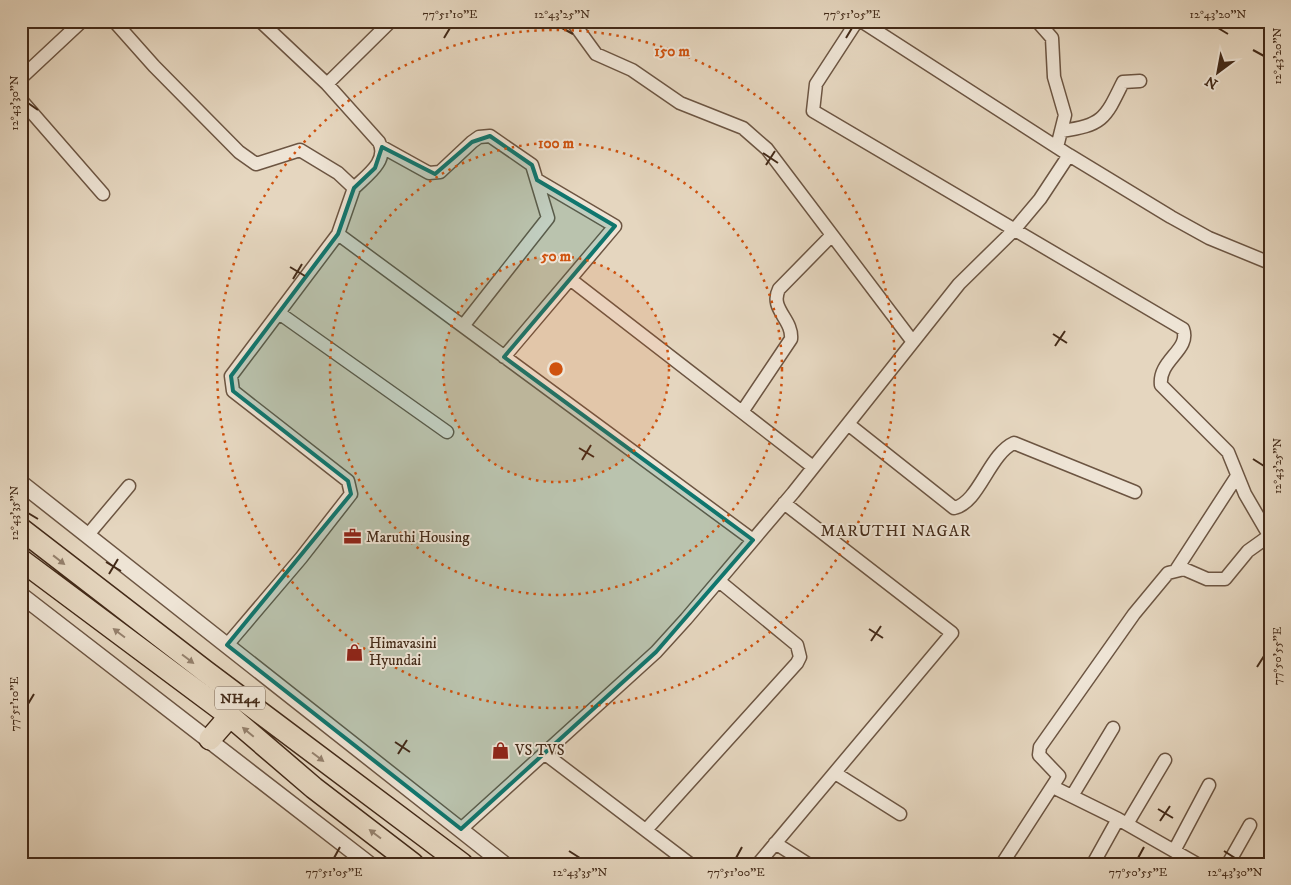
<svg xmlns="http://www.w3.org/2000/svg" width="1291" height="885" viewBox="0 0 1291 885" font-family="'IM FELL DW Pica',serif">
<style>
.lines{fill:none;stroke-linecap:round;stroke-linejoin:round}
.minor-casing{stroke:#6c5542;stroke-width:15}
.tertiary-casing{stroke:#6c5542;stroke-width:18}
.trunk-casing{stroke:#432a18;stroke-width:24}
.minor{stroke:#eee4d5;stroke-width:12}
.tertiary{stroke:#eee4d5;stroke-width:15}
.trunk{stroke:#e5d6bf;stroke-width:21}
.oneway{fill:#94806c}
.marked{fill:#0f766e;fill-opacity:0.2;stroke:#0f766e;stroke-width:4;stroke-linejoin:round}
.ticks{fill:none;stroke:#432a18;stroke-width:2}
.ring{fill:none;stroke:#cf520e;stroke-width:2.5;stroke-dasharray:2.5 5}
.labels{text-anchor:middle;stroke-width:4;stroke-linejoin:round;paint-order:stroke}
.shield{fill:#eee4d5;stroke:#766251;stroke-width:1}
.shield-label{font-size:14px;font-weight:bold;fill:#432a18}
.poi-label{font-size:15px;fill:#432a18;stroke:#eee4d5;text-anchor:start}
.neighbourhood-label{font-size:16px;letter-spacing:1px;fill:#432a18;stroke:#eee4d5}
.centre{fill:#cf520e;stroke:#eee4d5;stroke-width:2.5}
.ring-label{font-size:15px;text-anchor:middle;font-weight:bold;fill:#cf520e;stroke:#eee4d5;stroke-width:4;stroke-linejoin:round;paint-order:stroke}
.neatline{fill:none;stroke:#432a18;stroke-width:2}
.ticks-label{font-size:12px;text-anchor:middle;fill:#432a18}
</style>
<rect width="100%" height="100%" fill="#e5d6bf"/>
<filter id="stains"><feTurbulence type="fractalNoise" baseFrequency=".004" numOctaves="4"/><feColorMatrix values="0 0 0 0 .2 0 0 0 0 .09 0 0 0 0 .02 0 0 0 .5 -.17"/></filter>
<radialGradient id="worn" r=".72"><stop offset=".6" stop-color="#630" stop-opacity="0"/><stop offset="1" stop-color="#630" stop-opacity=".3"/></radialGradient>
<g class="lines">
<defs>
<path id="minor" d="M114,21L154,66L239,152L256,164L300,150L338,173L354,188L338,234L231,376L233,391L348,481L351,494L301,558L227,645
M260,21L327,84L379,142C389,161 366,176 354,188
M572,21L596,54L632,70L680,103L743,128L767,149L913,342
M857,21L816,84L813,111L1183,329C1191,350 1158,360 1161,385L1228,452L1245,494L1270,537
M861,21L1069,155L1171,217L1209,238L1270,263
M1037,21L1052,38L1054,77L1065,115L1057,147
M21,78L82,21
M327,84L391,21
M21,100L103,194
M1061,131C1103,125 1105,119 1123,82L1140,81
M382,147L429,173L440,172L472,142L479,137L490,136L532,165L548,218L463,326
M338,234L753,540
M570,279L813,467
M279,313L447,432
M504,357L615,226L537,180
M742,412L791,339C793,319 769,309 779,289L832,235
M848,424L954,508C979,503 989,454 1014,443L1135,492
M87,536L129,486
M1176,570L1237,476
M544,753L690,864
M835,773L900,814
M1053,787L1118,819L1197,864
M1072,796L1113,728
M1127,824L1165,760
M461,829L656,652L686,619L793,493L959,284L1014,230L1040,199L1069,155
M646,830L797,663L800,657L797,645L719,581
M775,843L808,864
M1174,851L1209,785
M758,864L952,633L784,503
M1002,864L1059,776L1039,755L1040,747L1134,614L1168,573L1184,569L1207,579H1225L1248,551L1269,536
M1093,864L1118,819
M1228,864L1250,825"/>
<path id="tertiary" d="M21,483L504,864
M21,595L369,864"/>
<path id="trunk" d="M21,529L205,671L462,864
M21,560L230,716L314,788L413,864
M210,739L230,716"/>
</defs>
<!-- minor casing -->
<use href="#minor" class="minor-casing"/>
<!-- tertiary casing -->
<use href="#tertiary" class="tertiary-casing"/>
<!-- trunk casing -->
<use href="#trunk" class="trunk-casing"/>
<!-- minor -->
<use href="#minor" class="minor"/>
<!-- tertiary -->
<use href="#tertiary" class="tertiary"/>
<!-- trunk -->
<use href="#trunk" class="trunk"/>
</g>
<!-- one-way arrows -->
<defs><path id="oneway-solid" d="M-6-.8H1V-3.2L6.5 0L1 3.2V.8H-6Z" transform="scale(1.25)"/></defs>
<g class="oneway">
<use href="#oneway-solid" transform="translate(59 560) rotate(38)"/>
<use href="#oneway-solid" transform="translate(119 633) rotate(-143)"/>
<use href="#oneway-solid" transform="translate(188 659) rotate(37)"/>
<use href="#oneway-solid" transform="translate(248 732) rotate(-140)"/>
<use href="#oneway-solid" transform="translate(318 757) rotate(37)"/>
<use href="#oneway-solid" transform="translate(375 834) rotate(-143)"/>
</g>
<!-- marked area -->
<path class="marked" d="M490,136L532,165L537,180L615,226L504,357L753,540L656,652L461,829L227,645L351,494L348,481L233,391L231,376L338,234L354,188L375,168L382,147L435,174L472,142Z"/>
<!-- ticks -->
<path class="ticks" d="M562,28L573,34M1218,28L1228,34M444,38L450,28M846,38L852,28M1253,50L1264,56M28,103L38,110M763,153L778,163M766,165L775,151M290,267L305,276M293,279L302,264M1053,334L1067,343M1055,346L1065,331M579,448L594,457M1253,459L1264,466M582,460L591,445M28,513L38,519M106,562L121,571M109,574L118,559M869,629L883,638M871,641L881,626M1257,667L1264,656M28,704L34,694M395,742L410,752M398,754L407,740M1158,809L1173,818M1160,821L1170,806M569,851L580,858M1224,851L1235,858M334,858L340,847M736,858L742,847M1138,858L1144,847"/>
<!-- distance rings -->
<circle cx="556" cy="369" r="113" fill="#cf520e" fill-opacity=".12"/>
<g class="ring">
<circle cx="556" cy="369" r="113"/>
<circle cx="556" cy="369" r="226"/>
<circle cx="556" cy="369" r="339"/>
</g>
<!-- icons -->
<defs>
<symbol id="office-bare" viewBox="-9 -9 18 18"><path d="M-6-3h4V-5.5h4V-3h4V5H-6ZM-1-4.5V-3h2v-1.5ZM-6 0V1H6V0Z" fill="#8f2418" stroke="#eee4d5" stroke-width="2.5" paint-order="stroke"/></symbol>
<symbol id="shop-bare" viewBox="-9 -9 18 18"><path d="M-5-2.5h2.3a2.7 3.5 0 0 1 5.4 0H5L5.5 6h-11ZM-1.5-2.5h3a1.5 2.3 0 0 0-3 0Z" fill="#8f2418" stroke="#eee4d5" stroke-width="2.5" paint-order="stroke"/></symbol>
</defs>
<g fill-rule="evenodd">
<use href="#office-bare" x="340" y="524" width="25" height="25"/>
<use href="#shop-bare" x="342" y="640" width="25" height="25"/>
<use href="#shop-bare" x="488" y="738" width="25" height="25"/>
</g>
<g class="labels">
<!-- shield labels -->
<rect class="shield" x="215" y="686.5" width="50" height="23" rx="4"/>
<g class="shield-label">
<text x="240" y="703">NH44</text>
</g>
<!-- poi labels -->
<g class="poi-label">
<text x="366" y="542">Maruthi Housing</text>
<text x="369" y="648">Himavasini<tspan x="369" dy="17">Hyundai</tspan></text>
<text x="515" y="755">VS TVS</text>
</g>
<!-- neighbourhood labels -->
<g class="neighbourhood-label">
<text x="896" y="536">MARUTHI NAGAR</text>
</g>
</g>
<circle cx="556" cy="369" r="8" class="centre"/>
<g class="ring-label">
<text x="672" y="56">150 m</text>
<text x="556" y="148">100 m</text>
<text x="556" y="261">50 m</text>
</g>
<!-- margin -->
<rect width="1291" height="885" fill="none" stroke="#e5d6bf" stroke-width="55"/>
<!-- north arrow -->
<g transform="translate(1218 72) rotate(212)" stroke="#eee4d5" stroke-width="4" paint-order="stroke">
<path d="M0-4L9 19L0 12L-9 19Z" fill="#432a18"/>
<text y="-8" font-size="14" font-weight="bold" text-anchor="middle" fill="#432a18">N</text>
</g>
<rect x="28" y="28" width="1236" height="830" class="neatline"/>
<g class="ticks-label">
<text x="450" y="18">77°51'10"E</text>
<text x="562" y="18">12°43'25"N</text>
<text x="852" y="18">77°51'05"E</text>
<text x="1218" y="18">12°43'20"N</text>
<text transform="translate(1277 56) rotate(-90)" y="4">12°43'20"N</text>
<text transform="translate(14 103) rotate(-90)" y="4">12°43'30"N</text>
<text transform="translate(1277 466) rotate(-90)" y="4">12°43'25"N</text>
<text transform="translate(14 513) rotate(-90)" y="4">12°43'35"N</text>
<text transform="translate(1277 656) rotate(-90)" y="4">77°50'55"E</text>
<text transform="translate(14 704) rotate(-90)" y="4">77°51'10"E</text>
<text x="334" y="876">77°51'05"E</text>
<text x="580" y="876">12°43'35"N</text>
<text x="736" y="876">77°51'00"E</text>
<text x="1138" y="876">77°50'55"E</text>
<text x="1235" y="876">12°43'30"N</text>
</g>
<rect width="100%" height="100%" filter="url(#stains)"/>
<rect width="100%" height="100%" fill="url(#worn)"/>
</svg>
